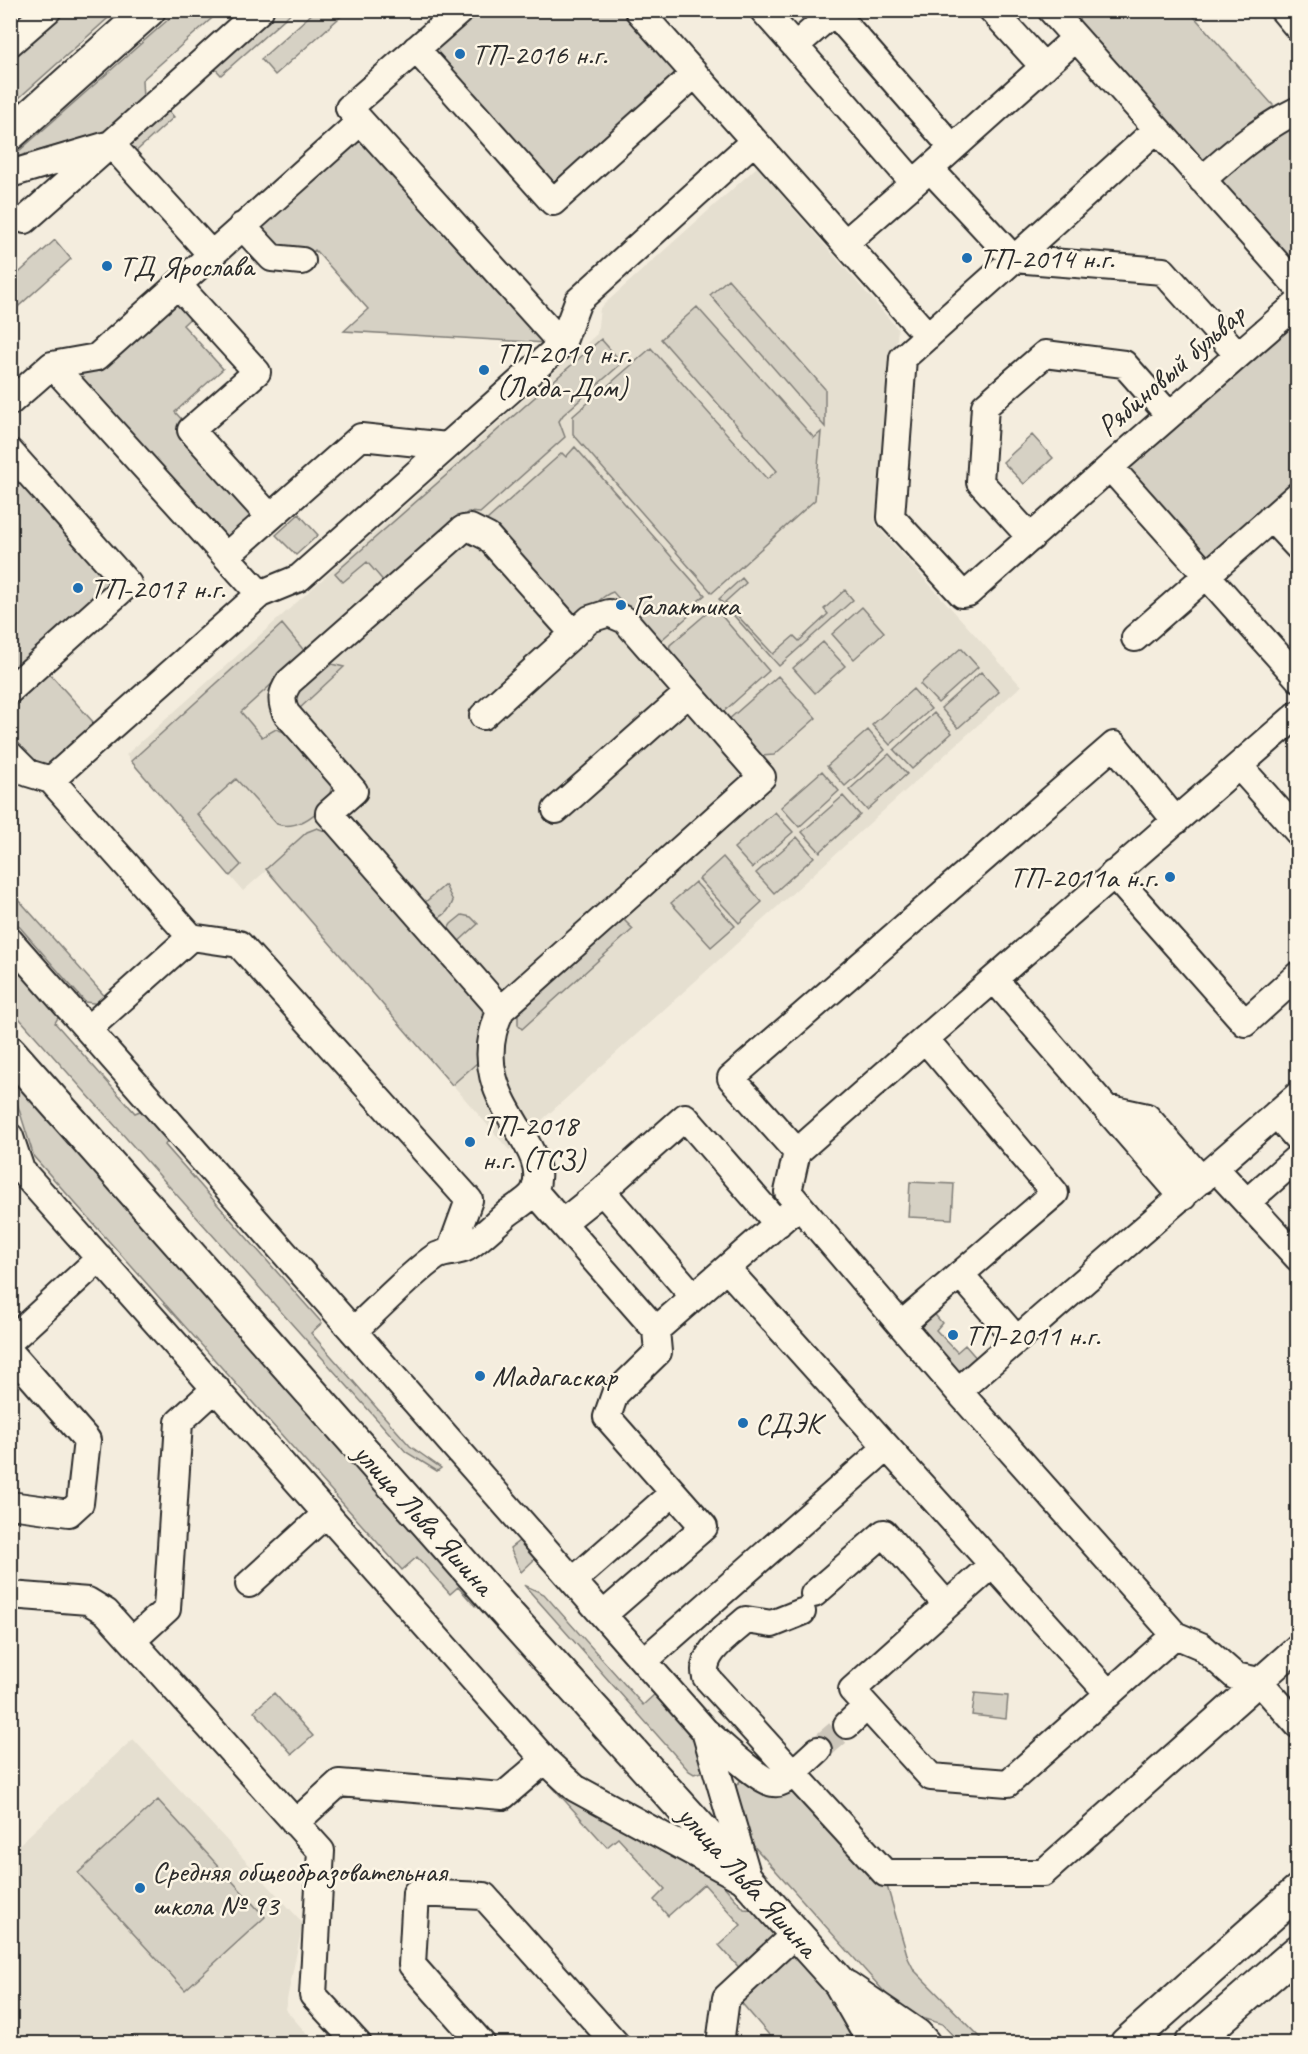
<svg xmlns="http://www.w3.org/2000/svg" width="1308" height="2054" viewBox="0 0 1308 2054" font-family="Caveat,sans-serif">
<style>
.built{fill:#e5dfd0}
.green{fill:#d6d1c4;stroke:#807e78;stroke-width:1.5}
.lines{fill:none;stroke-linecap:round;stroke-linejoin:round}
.minor-tunnel{stroke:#ccc6ba;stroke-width:26;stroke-dasharray:26 13;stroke-linecap:butt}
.minor-casing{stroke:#2b2b2b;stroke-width:30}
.major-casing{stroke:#2b2b2b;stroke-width:36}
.minor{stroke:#fcf5e5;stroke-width:26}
.major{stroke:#fcf5e5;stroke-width:32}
.poi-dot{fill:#1f6fb2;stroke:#fcf5e5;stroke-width:2}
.labels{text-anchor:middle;stroke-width:5;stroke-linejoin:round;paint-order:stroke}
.poi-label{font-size:30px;fill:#2b2b2b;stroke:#fcf5e5;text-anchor:start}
.street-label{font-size:30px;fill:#2b2b2b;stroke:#fcf5e5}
</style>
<rect width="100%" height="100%" fill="#f4edde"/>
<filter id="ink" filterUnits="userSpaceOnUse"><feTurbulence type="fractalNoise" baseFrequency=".0167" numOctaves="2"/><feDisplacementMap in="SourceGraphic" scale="12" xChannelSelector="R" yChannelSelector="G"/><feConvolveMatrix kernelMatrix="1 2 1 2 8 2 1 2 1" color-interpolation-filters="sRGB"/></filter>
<g filter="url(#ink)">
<!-- built -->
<path class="built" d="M757,167L898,329L876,525L1021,686L509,1150L267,870L243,891L126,755L597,334L600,308Z
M133,1739L303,1923L285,2009L315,2043L11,2044V1852Z"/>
<!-- green -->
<path class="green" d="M57,11H116L11,105C10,48 16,47 57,11Z
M178,11H238L234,14L219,12L142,80L143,99L107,131L10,159Z
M270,11H293L221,75L211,64Z
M315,11H347L275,75L261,59Z
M464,11H636L693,75L553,200L419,51Z
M1051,11H1189L1297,132V287Z
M164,105L174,117L132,155L127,144Z
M360,122L562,344L344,331L368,309L315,250L302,261L242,226Z
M55,240L71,259L11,313V280Z
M728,279L825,389V427L710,295Z
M178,285L200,309L183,325L223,369L175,412L270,517L226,556L52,365L97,357Z
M1297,303V495L1206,576L1110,467Z
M697,307L814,438L821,432L815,500L712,593L573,434V416L651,348L767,479L777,471L661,339Z
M601,339L622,363L563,415L559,421L565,437L480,513L468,512L386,584L367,562L343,582L335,573Z
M1032,435L1053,458L1024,484L1003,462Z
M575,447L705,595L698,601L701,605L658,643L613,592C595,597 591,620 570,612L487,520L562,453L566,457Z
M10,452L128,584L40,663L103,733L51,780L11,755Z
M299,514L318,535L296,555L276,535Z
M742,578L746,583L725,602L773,654L794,636L799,641L828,614L824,609L845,590L853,600L779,666L719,599Z
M714,607L769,671L721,714L668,654L670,645Z
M862,607L884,632L854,659L832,634Z
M282,624L306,653L241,712L262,737L276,729L287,733L332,784C330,807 300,832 277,824L236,779L197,814L241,865L230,876L131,761Z
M823,642L845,666L815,693L793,668Z
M961,648L978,667L938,703L920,684Z
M327,663L344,667L298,710L294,705V691L304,681L307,684L317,675L314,672Z
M981,672L999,692L958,728L941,708Z
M778,676L816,718L774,755L761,756L727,721Z
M913,689L931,709L890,745L872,725Z
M934,713L952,733L912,769L894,750Z
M868,730L885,750L845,786L827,766Z
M889,754L907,774L867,810L849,790Z
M822,771L839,791L799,827L781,807Z
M843,796L860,815L820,852L802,832Z
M775,812L793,832L752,868L734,848Z
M317,828L335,835L483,1008L477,1063L452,1085L266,869L307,832Z
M797,837L814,857L774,893L756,873Z
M723,857L762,902L739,923L699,879Z
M695,882L735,926L711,947L671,903Z
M445,885L453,901C450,909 444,917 435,919L422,905Z
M10,890L110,1002L101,1004L85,1002L11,917Z
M462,915L471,917L478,924L457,943L446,932L451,924Z
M623,919L633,929L522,1029L518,1025V1014Z
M10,948L63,1009L55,1023L135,1113L147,1108L169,1136L165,1145L322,1323L311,1333L410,1446L441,1468L437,1471L406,1452L11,1009Z
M13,1076L481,1600L475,1606L458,1587L450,1594L417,1557L402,1570L34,1157L11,1084Z
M910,1182L954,1184L952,1219L908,1217Z
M926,1304L942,1323L936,1330L957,1352L965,1345L985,1368L958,1391L901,1325Z
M519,1541L535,1559L521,1572L510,1548Z
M524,1585L544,1594L643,1705L655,1694L648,1686L654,1681L675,1698L704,1762L701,1772L694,1774L689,1771Z
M274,1693L313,1736L292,1754L254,1711Z
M975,1693L1008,1696L1006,1719L972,1715Z
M747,1773L792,1782L885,1879L908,1958L914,1970L986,2043H960L942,2024L912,2015L897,2006L751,1843L734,1788Z
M547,1778L717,1878L744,1909L756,1910L776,1936L744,1973L719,1945L741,1925L704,1884L668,1916L654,1900L665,1889L618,1838L607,1847L546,1780Z
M158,1800L265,1917L185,1990L78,1873Z
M789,1955H794L873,2043H776L739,2000Z"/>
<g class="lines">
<!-- minor-tunnel -->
<path class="minor-tunnel" d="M10,788L12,787
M818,1750L847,1725"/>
<defs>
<path id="minor" d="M461,10L349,108L562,344
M638,10L845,243L914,183
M763,10L795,46
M992,10L1044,67
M1051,10L1298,287
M1283,10L1298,28
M10,43L48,10
M416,49L553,202L695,74
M953,148L914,183L795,46L834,12L953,148L1076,38
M930,169L1014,259L1157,129
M10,174L111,144L260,10
M1202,180C1231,154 1262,127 1298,110
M25,220L111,144L210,253
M242,226L272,258L302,261
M845,243L928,336
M178,285L257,372L191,430L270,517
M1298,303L1110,467L1298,678
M52,365L260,594
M10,402L52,365L97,357L360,122
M10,452L128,584L10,690
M1110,467L968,593L962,594L891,517L903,358L1014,259L1163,271L1238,355
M1271,518L1298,547
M1031,538L980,482L985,406L1045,354L1124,364L1169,415
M226,556L361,437L447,446
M1135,638L1298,495
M10,755L28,773L51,780L191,937L239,944L469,1200L450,1252
M1239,766L1298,832
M51,780L260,594L299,578L562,344L578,301L754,141
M556,810L688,693
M1113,874L1245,1023L1298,975
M10,941L705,1731L749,1881
M994,979L1183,1197
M501,1010L329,813L354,791L286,713C280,700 282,693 289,682L463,529L470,528L488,537L574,634
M88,1029L191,937
M925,1039L1298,714
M1106,1108L1147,1117L1202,1180
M1276,1114L1298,1139
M10,1137L21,1170L545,1760L575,1788L740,1878
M797,1152L731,1078L1114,745L1176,821
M1215,1168L1298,1258
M535,1192L656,1330L799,1205L901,1325L1055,1193L925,1039L797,1152L788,1192L799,1205
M1247,1202L1298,1157
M562,1223L602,1191
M727,1269L1109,1694
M960,1274L1017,1340
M694,1297L602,1191L685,1117L778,1224
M901,1325L958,1391L1298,1095
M353,1331C379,1308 408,1276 435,1257C444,1251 457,1253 466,1248C481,1239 495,1224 508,1213C516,1207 532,1198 535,1189C553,1140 460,1098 501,1010L762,777L625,620L609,613L590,619L483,716
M10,1341L100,1258
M10,1352L87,1440L80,1503L69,1513L10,1505
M958,1391L1175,1635L1201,1646L1235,1676L1259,1681L1298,1725
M993,1564L852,1690L931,1777L1008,1783L1175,1635
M573,1581L673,1493
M249,1584L327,1513
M814,1594L884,1533L946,1604
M10,1595L88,1601L106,1612L321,1851L313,1995L358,2044
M603,1615L704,1527L607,1417L615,1394L658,1352L656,1330
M132,1641L167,1609L179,1422L216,1388
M644,1661L887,1447
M847,1725L866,1707
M705,1731C719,1742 757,1780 773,1783C781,1785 787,1778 793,1773L706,1677C699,1653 730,1635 746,1620L772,1624L802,1612
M818,1750L793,1773L885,1873H1043L1298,1647
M295,1823L339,1783L503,1796L545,1760
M482,2044L412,1965L416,1893L484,1896L616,2044
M720,2044L726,1998L795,1934"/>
<path id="major" d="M10,134L149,10
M10,1052L503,1609L840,1983L875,2044
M846,1987L916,2035L924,2044
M1126,2044L1298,1891
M1191,2044L1298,1951"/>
</defs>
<!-- minor casing -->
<use href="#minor" class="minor-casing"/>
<!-- major casing -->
<use href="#major" class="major-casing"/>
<!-- minor -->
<use href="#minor" class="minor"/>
<!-- major -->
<use href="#major" class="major"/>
</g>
</g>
<!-- markers -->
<g class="poi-dot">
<circle cx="460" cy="54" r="6"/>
<circle cx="967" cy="258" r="6"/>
<circle cx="107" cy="266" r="6"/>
<circle cx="484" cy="370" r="6"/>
<circle cx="78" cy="588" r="6"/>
<circle cx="621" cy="605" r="6"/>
<circle cx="1170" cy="877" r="6"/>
<circle cx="470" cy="1142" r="6"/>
<circle cx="953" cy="1335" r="6"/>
<circle cx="480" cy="1376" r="6"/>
<circle cx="743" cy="1423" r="6"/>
<circle cx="140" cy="1888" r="6"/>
</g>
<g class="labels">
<!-- poi labels -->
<g class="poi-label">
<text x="472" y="64">ТП-2016 н.г.</text>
<text x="979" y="268">ТП-2014 н.г.</text>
<text x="119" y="276">ТД Ярослава</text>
<text x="496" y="363">ТП-2019 н.г.<tspan x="496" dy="34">(Лада-Дом)</tspan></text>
<text x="90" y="598">ТП-2017 н.г.</text>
<text x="633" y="615">Галактика</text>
<text x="1158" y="887" text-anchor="end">ТП-2011а н.г.</text>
<text x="482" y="1135">ТП-2018<tspan x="482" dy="34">н.г. (ТСЗ)</tspan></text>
<text x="965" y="1345">ТП-2011 н.г.</text>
<text x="492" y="1386">Мадагаскар</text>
<text x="755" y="1433">СДЭК</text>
<text x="152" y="1881">Средняя общеобразовательная<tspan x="152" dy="34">школа № 93</tspan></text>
</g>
<!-- street labels -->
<g class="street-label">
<text transform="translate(1171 370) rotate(-41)" y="10">Рябиновый бульвар</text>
<text transform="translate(424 1519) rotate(48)" y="10">улица Льва Яшина</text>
<text transform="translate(748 1881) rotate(48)" y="10">улица Льва Яшина</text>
</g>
</g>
<!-- margin -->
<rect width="1308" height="2054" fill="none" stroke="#fcf5e5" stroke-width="36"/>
<rect x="18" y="18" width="1272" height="2018" fill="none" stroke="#2b2b2b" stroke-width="2" filter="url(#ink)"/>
</svg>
